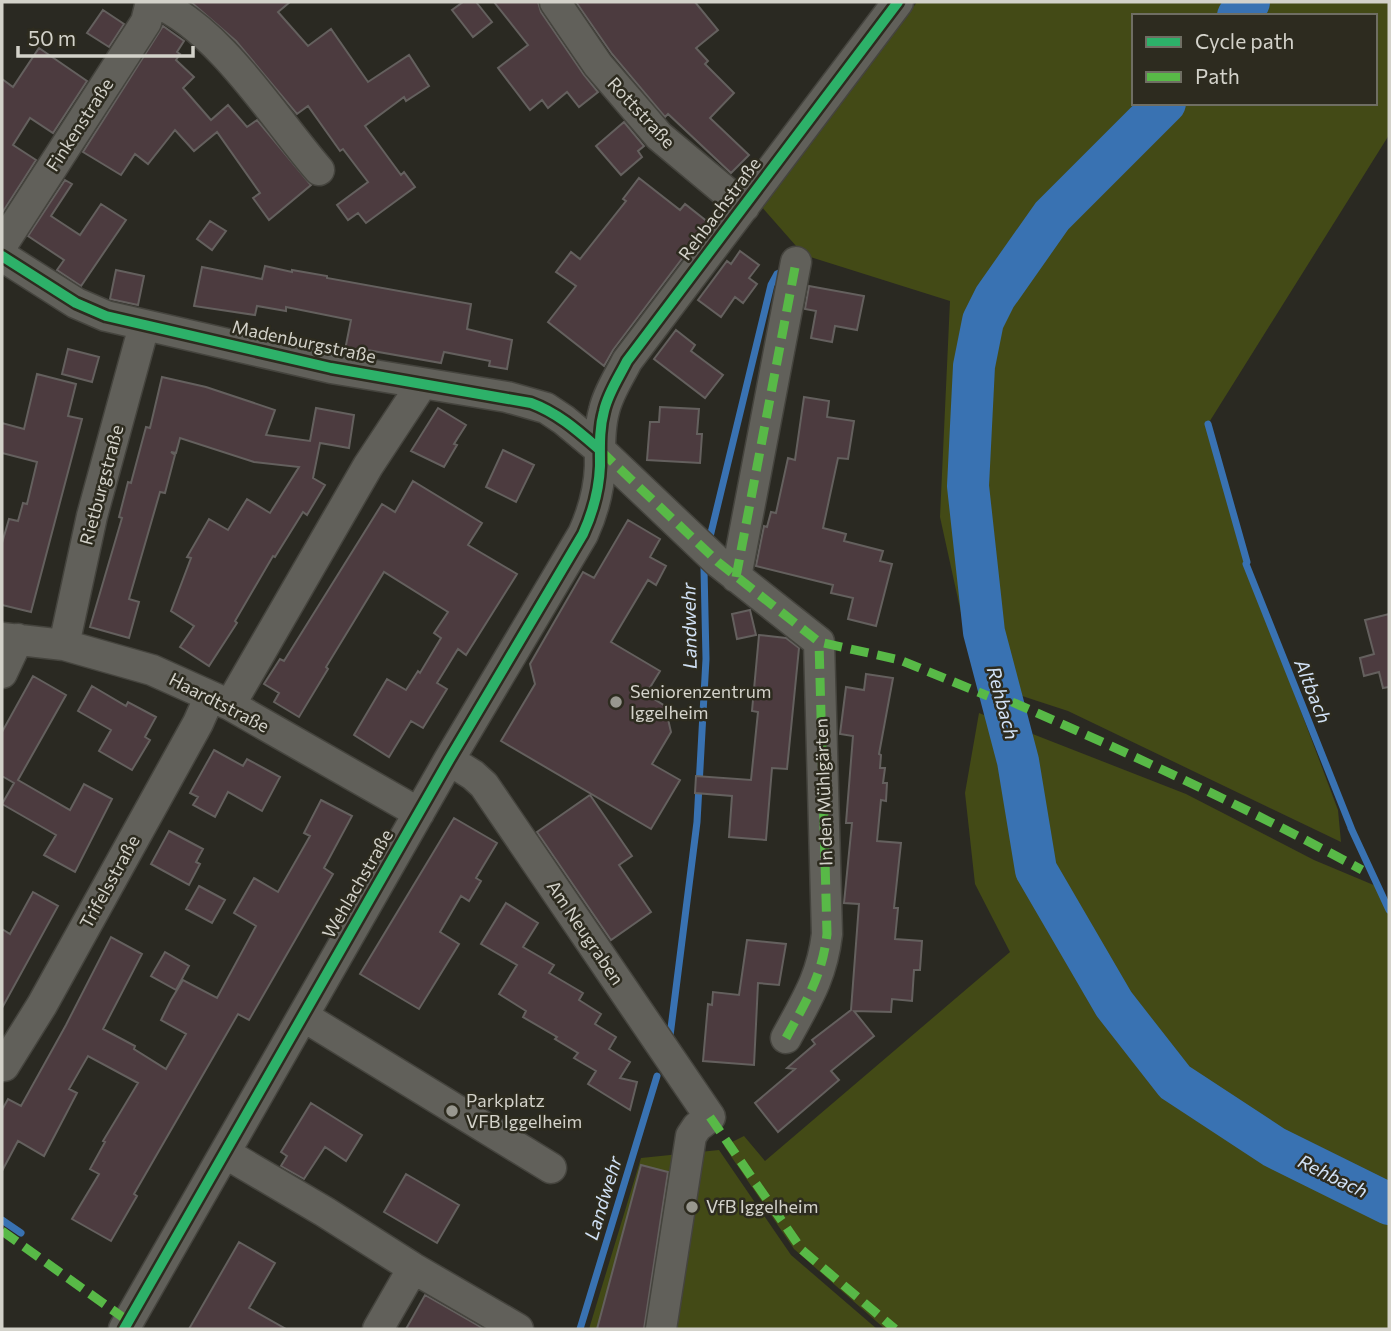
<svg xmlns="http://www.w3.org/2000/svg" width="1391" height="1331" viewBox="0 0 1391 1331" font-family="Commissioner,sans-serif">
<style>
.green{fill:#434a16;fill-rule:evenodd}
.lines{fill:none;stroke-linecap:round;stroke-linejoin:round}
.stream{stroke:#3972b2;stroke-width:7}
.river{stroke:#3972b2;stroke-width:42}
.building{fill:#4c3b3f;stroke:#64605e;stroke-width:2}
.minor-casing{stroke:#45443e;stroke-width:33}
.minor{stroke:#61605a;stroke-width:30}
.quiet{stroke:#58b947;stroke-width:9;stroke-dasharray:18 9;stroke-linecap:butt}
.cycleway-casing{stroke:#2d2b1f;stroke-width:15}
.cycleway{stroke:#2db169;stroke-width:10}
.poi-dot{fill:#98978f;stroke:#2d2b1f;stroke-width:2.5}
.labels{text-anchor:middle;stroke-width:5;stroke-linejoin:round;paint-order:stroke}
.street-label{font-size:18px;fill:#d3d2ca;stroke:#2d2b1f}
.poi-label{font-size:18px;fill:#d3d2ca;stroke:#2d2b1f;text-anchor:start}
.water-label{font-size:19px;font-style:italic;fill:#d2e2f6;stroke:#2d2b1f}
</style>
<rect width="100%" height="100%" fill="#2a2922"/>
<!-- green -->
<path class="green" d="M917,2H1389V135L1208,424L1246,565L1338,810L1341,842L1068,711L976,681L940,517L950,301L804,255L761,206ZM1134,16H1375V103H1134Z
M979,713L1186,794L1314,860L1376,886L1389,913V1329H885L794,1249L724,1146L744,1136L765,1161L1010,952L975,884L965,793Z
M719,1150L791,1255L877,1329H589L641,1158Z"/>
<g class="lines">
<!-- stream -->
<path class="stream" d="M1208,424L1247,562
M709,541L771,285L777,274L786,270
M1246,564L1352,830
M1351,828L1389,910
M670,1036L697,822L706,659L704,569L706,560
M2,1220L21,1233
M580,1329L657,1076"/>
<!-- river -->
<path class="river" d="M1238,16L1249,2
M1165,103L1052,216L995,297L983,321L974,366L968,486L984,632L1018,761L1036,870L1114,1004L1175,1082L1274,1147L1389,1204"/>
</g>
<!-- building -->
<path class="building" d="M191,2H290L278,12L308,46L331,29L368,82L409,55L429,86L406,101L404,97L365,126L401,175L404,172L415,187L366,223L358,213L348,220L337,205L368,182L343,149L340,151L308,106L297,114L236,41Z
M463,2H476L492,22L473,37L452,10Z
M494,2H538L541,12L584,75L598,92L579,107L567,92L548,108L542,100L530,110L498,68L528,45Z
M576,2H695L718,30L696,48L708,61L705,64L734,93L710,118L749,155L731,173L668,114L665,117L612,54Z
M103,10L124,24L109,47L87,33Z
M163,26L184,41L177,52L180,54L176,60L194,77L183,88L211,120L228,105L247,127L257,120L311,185L269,220L253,198L260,193L217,132L194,151L175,130L148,164L135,154L121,175L83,152Z
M39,48L87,81L53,133L30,118L13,145L36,160L2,213V79L13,87Z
M624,122L644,146L638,151L642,157L621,175L596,146Z
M639,178L680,210L685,204L709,223L613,350L604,366L548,322L576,286L556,272L571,252L580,259L626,201L623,199Z
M65,180L72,184L51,216L80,235L101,204L126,220L81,286L57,270L64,260L28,236Z
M210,221L226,231L212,250L197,239Z
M740,251L759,265L749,278L757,284L743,303L735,297L721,317L698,300L727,261L731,264Z
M265,266L292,272V270L327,276V278L471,304L467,329L512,340L507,369L489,366L490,361L444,352L441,363L367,350L366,354L345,350L351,320L286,307V311L257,306L255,315L194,306L202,267L262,279Z
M116,270L144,276L138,305L110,299Z
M809,286L864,296L857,330L835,326L832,342L811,338L816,311L805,309Z
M676,330L695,345L691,351L723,375L705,398L654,359Z
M68,349L99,357L92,382L62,374Z
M37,374L76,384L68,416L82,419L31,612L2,605V543L9,519L18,521L23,503L27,504L37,462L2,453V423L24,429Z
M162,377L206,387L275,410L266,435L310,441L316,408L354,415L349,448L320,443L313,478L325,485L307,515L303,512L275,557L273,556L235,621L237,623L209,666L180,647L194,626L171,611L191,558L187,557L209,519L228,530L247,499L270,513L299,467L254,462L180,438L176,453L171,452L175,455L165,493L160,492L129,599L139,602L129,638L90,627L122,518L119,517L128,482L131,483L146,427L150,428Z
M804,397L829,401L827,417L854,421L848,459L838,458L823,528L846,534L844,541L883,551L880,561L892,564L876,626L848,619L853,598L831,593L833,585L756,566L764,526L767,527L771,512L776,513L788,458L795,460Z
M660,407L699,409L697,434H702L700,463L647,460L650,422H659Z
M438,408L466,425L454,444L457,445L444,467L411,451Z
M503,450L534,465L516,502L486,487Z
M413,481L482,523L468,545L517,574L466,655L458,649L437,683L447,689L423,728L411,721L389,757L354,735L387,679L406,690L418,671L420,673L441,638L434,633L448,612L384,572L326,667L328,669L299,717L274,702L279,693L264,684L280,659L284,661L382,504L395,512Z
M628,520L660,539L650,557L666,566L656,585L648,580L611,642L660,671L646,694L665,706L671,732L652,764L680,780L651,829L501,741L535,684L530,664L583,572L594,578Z
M750,610L756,635L737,639L732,614Z
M1389,614V687L1383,688L1379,672L1364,676L1360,658L1374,654L1365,620Z
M759,635L786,638L799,648L787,769L772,768L766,840L729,837L732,796L695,793L696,776L751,780L758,712L752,711Z
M866,674L893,678L879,754L881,755L880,768H885L883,783H887L886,801L881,800L877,841L901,843L894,908H898L895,939L922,941L920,970H914L912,1001L892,999L891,1012L854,1011L874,1036L831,1071L839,1080L778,1132L755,1103L795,1069L787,1068L815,1044L812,1040L851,1010L859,904L844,903L852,823H846L853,736L840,734L846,687L864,690Z
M33,676L66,695L18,780L70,810L84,784L112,799L75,872L44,855L56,835L2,804L14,783L2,776V732Z
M92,686L126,706L128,702L156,717L145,737L150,740L132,770L99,751L111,730L78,711Z
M214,750L243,766L247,759L280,777L262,811L228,792L215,817L193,805L198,797L190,793Z
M590,795L632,856L619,865L651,912L611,940L537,832Z
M321,800L352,816L324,868L333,874L249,1020L238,1014L134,1194L137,1196L111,1241L72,1219L99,1174L90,1169L105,1142L103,1141L138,1083L88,1056L69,1089L77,1093L44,1156L18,1141L2,1171V1110L8,1099L21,1106L66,1025L111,937L142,954L103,1029L135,1046L134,1049L166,1069L186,1034L161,1020L171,1000L183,980L217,998L256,926L234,913L254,878L278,892L310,836L304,833Z
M454,818L497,843L476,878L481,881L469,901L461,896L440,932L459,944L419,1009L360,974Z
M169,831L203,849L196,862L200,864L189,885L151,864Z
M199,886L225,900L212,923L186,909Z
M33,892L58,906L2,1008V929L10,934Z
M506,903L538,923L523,947L554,965L549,973L583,993L579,1000L601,1014L595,1024L616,1037L609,1049L630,1062L620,1078L637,1082L630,1110L588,1084L596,1071L574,1058L578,1053L555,1039L557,1037L523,1017L526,1011L499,994L517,965L481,944Z
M747,940L786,944L779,985L758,983L754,1065L703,1061L708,1004L712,1005L713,992L739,995Z
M165,952L189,966L176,990L151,976Z
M311,1103L362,1135L346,1161L325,1147L304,1179L281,1166L287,1156L281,1152Z
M641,1165L668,1172L644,1329H597Z
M406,1174L459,1205L437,1243L384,1212Z
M239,1242L275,1263L249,1308L286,1329H189Z
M425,1295L484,1329H406Z"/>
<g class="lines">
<defs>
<path id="minor" d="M155,2C220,29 273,117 319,170
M555,2L598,65L659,136L744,207
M2,245L146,22L151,2
M2,256L76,303L106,316L331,368L507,397L546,408L564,420L600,450L718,562L819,642L827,934C822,977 806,1001 786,1038
M736,577L796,262
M2,638L64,645L152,670L230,705L419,813
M64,645L92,516L144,326
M2,673L18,639
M230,705L368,466L422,384
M449,760L473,775L484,785L710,1117L697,1127L691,1136L661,1329
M303,1016L551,1168
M4,1066L42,1005L198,723L210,696
M225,1153L325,1212L413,1268L518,1329
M124,1329L449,760L583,534C593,512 599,491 600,466C600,447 599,429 604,411C608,393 619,377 627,361L898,2
M378,1329L413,1268"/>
</defs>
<!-- minor casing -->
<use href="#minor" class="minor-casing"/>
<!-- minor -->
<use href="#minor" class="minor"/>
<!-- quiet -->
<path class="quiet" d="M600,450L718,562L819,642L900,660L988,696
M736,577L796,262
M1012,702C1131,754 1248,808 1362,870
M786,1038C806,1001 822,977 827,934L819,642
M710,1117L802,1250L895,1329
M2,1231L128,1321"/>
<defs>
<path id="cycleway" d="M2,256L76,303L106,316L331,368L531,403C558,413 578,431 600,450
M124,1329L449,760L583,534C593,512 599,491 600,466C600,447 599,429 604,411C608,393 619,377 627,361L898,2"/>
</defs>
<!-- cycleway casing -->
<use href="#cycleway" class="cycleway-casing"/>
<!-- cycleway -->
<use href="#cycleway" class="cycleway"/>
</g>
<!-- markers -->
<g class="poi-dot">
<circle cx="616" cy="702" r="7"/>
<circle cx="452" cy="1111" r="7"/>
<circle cx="692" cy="1207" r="7"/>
</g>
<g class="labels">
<!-- street labels -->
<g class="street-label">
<text transform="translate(641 113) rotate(47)" y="6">Rottstraße</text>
<text transform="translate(80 125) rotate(-57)" y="6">Finkenstraße</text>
<text transform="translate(720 209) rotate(-53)" y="6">Rehbachstraße</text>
<text transform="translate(304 342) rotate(12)" y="6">Madenburgstraße</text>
<text transform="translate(102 485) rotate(-75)" y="6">Rietburgstraße</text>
<text transform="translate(219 703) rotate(27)" y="6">Haardtstraße</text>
<text transform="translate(824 792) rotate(-92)" y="6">In den Mühlgärten</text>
<text transform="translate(110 882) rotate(-61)" y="6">Trifelsstraße</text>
<text transform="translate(358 884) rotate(-60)" y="6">Wehlachstraße</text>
<text transform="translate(585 933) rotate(56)" y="6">Am Neugraben</text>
</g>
<!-- poi labels -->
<g class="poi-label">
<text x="630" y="698">Seniorenzentrum<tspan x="630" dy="21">Iggelheim</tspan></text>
<text x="466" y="1107">Parkplatz<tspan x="466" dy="21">VFB Iggelheim</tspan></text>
<text x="706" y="1213">VfB Iggelheim</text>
</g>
<!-- water labels -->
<g class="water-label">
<text transform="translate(689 626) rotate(-91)" y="7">Landwehr</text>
<text transform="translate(1313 691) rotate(68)" y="7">Altbach</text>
<text transform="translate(1003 703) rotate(75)" y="7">Rehbach</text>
<text transform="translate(1333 1176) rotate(26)" y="7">Rehbach</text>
<text transform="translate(603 1198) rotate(-73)" y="7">Landwehr</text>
</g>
</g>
<!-- border -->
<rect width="1391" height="1331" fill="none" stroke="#d3d2ca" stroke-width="7"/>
<!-- legend -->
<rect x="1132" y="14" width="245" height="91" fill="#2d2b1f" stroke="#6f6e63" stroke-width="2"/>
<rect x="1146" y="37" width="35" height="10" fill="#2db169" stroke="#6f6e63" stroke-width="2"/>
<text x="1195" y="49" font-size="21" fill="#d3d2ca">Cycle path</text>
<rect x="1146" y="72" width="35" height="10" fill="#58b947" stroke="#6f6e63" stroke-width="2"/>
<text x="1195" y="84" font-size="21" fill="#d3d2ca">Path</text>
<!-- scale -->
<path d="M18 46v10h175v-10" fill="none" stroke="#d3d2ca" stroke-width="3.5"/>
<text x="28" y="46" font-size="21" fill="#d3d2ca" stroke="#2d2b1f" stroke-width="5" paint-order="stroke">50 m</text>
</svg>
